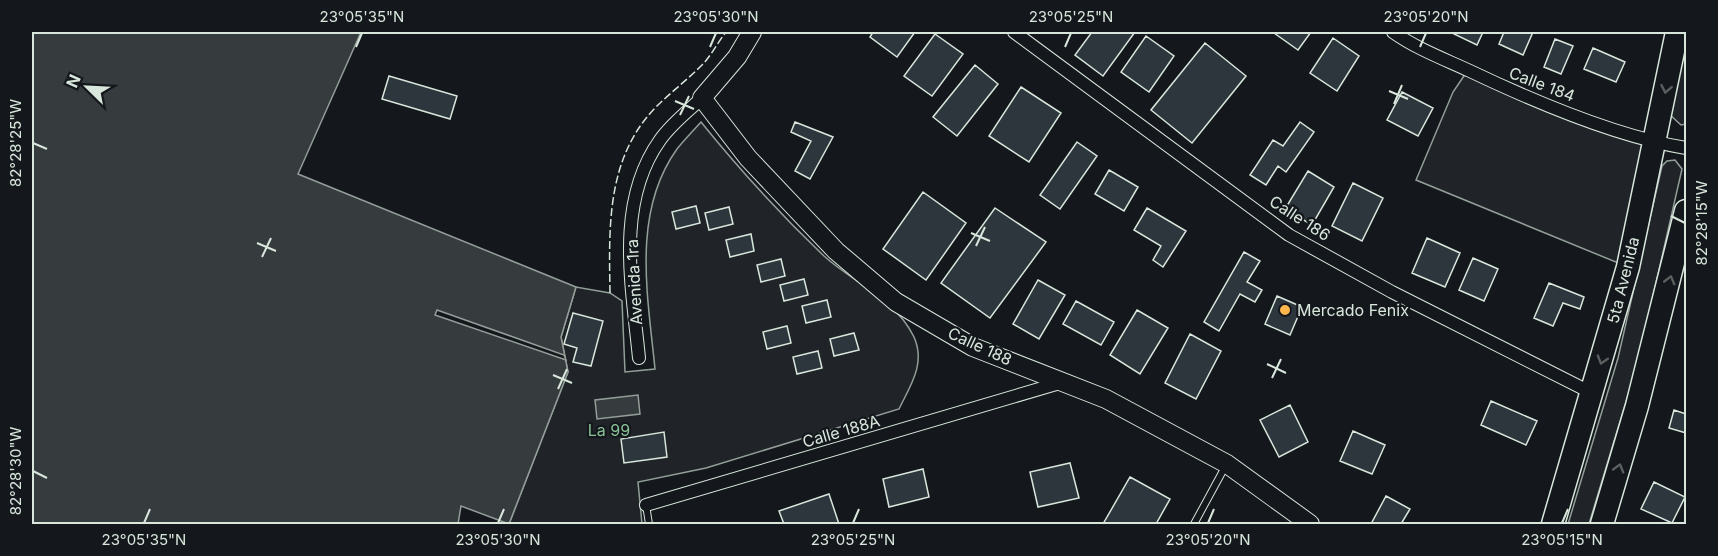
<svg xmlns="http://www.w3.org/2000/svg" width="1718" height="556" viewBox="0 0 1718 556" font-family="Inter,sans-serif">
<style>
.green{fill:#202428;stroke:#939e99;stroke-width:1.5}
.water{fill:#363b3e;stroke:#939e99;stroke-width:1.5}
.pier{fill:#14181c;stroke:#939e99;stroke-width:1.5}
.building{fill:#2c363c;stroke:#d8e6dc;stroke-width:1.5}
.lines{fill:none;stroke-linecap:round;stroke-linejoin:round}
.lane-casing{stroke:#d8e6dc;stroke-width:8}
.street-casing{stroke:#d8e6dc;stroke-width:14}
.secondary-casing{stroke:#d8e6dc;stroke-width:20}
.highway-casing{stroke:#d8e6dc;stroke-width:25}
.lane{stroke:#14181c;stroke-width:6}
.street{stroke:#14181c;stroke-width:12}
.secondary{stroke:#14181c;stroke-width:18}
.highway{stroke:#14181c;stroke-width:22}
.fence{stroke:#d8e6dc;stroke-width:1.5;stroke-dasharray:8 3;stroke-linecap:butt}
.oneway{stroke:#59605f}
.ticks{fill:none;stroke:#d8e6dc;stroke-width:2}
.poi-dot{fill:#ffb74d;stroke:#14181c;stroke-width:2}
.labels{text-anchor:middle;stroke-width:4.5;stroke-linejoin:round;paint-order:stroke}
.street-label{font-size:16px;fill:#d8e6dc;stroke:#14181c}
.poi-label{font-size:16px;fill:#d8e6dc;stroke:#14181c;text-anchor:start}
.park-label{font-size:16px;fill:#8ac095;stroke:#14181c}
.neatline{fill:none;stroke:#d8e6dc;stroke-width:2}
.ticks-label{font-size:15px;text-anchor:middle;fill:#d8e6dc}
</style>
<rect width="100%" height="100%" fill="#14181c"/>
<!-- green -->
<path class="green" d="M1686,32V124L1681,125L1669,114Z
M1468,70L1656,143L1628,267L1416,180L1453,92Z
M701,122C739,169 780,214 824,256C855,284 895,298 914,337C926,364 910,386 899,409L706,468L638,482L642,524H509L568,372L561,337L576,287L610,293L622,301L625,372L655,369C648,297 631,213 677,149C684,140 693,131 701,122Z
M1675,160L1682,169L1638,362L1589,524H1568L1618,358L1662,166L1667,161Z"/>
<!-- water -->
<path class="water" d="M32,32H361L298,174L576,287L561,337L568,372L509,524L461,506L458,524H32Z
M638,395L640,414L597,419L595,400Z"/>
<!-- pier -->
<path class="pier" d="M437,310L564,355L566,360L435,315Z"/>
<!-- building -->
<path class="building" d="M873,32H915L897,57L870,37Z
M1092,32H1135L1103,76L1075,55Z
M1275,32H1311L1298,50L1274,33Z
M1455,32H1483L1477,45L1454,34Z
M1504,32H1533L1523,55L1499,44Z
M935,34L963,54L932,96L904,76Z
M1146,36L1174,56L1149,92L1121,72Z
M1333,38L1359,56L1337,91L1310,73Z
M1555,39L1573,46L1561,74L1544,67Z
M1205,43L1246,76L1192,143L1151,110Z
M1593,48L1625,62L1616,82L1584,69Z
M975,65L998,84L957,136L933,117Z
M389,76L457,96L450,119L382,99Z
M1021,87L1061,113L1029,162L989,136Z
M1402,92L1433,108L1418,136L1387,120Z
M795,122L833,137L810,179L795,171L811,141L791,132Z
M1300,122L1314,132L1286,172L1278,166L1266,185L1250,175L1273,140L1283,146Z
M1077,142L1097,156L1060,209L1040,195Z
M1109,170L1138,187L1124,211L1095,194Z
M1308,171L1334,187L1312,225L1285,209Z
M1353,183L1383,198L1362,241L1332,226Z
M923,192L966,223L926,280L883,249Z
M696,206L700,223L676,229L672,212Z
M729,207L733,224L709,230L705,213Z
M995,208L1046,242L990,318L941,283Z
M1147,208L1186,231L1163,267L1153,260L1161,246L1134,230Z
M751,234L754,251L730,257L726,240Z
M1427,238L1460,253L1445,287L1412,273Z
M1244,252L1260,261L1247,282L1262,290L1255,302L1240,294L1219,331L1204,322Z
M1473,258L1498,269L1484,301L1459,290Z
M781,259L785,276L761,282L757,265Z
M804,279L808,295L784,301L780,285Z
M1038,280L1065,295L1039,339L1013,324Z
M1549,283L1584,297L1580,309L1563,303L1553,326L1534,318Z
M1277,296L1302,307L1290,335L1265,324Z
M827,300L831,317L806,323L802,306Z
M1076,301L1114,322L1101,345L1063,324Z
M1137,310L1168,328L1140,374L1110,355Z
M573,313L603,321L591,366L573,362L577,348L564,344Z
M787,326L791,343L767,349L763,332Z
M854,333L859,350L834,356L830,339Z
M1190,334L1221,351L1196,399L1165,383Z
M818,351L822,368L797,374L793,357Z
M1491,401L1537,421L1526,445L1481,425Z
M1290,405L1308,442L1279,457L1260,420Z
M1674,410L1686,414V433L1669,428Z
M1353,431L1385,445L1372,474L1340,461Z
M664,432L667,457L624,463L621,439Z
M1070,463L1079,498L1038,507L1030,472Z
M923,469L929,497L889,507L883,479Z
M1130,477L1170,499L1156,524H1103Z
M1654,482L1685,497L1672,523L1641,509Z
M829,494L839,524H784L779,511Z
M1386,496L1410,509L1401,524H1371Z"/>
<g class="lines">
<defs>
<path id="lane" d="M646,505L649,524
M1194,524L1225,467"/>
<path id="street" d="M1014,32L1289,235L1392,292L1592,393
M1393,32C1417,49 1444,59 1470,71C1533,101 1618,137 1686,148
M639,358C632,286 615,203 660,140C671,124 688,111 702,98
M646,505L1063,382"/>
<path id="secondary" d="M752,32L737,57L702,98L748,158L836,251L896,302L973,347L1106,399L1227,464L1310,524"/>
<path id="highway" d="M1553,524L1628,267L1677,32
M1602,524L1637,406L1686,211"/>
</defs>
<!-- lane casing -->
<use href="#lane" class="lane-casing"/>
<!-- street casing -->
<use href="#street" class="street-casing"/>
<!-- secondary casing -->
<use href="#secondary" class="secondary-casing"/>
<!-- highway casing -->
<use href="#highway" class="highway-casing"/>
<!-- lane -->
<use href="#lane" class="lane"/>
<!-- street -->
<use href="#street" class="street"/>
<!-- secondary -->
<use href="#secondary" class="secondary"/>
<!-- highway -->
<use href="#highway" class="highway"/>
<!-- fence -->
<path class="fence" d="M610,293C609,228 606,159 655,108C670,93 687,80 702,65C711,56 718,42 726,32"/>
</g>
<!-- one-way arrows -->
<defs><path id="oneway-chevron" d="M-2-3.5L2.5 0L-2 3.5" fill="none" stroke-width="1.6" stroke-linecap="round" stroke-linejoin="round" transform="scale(1.5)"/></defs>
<g class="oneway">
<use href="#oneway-chevron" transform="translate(1666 89) rotate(101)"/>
<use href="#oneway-chevron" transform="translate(1670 280) rotate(-75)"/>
<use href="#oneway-chevron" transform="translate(1602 360) rotate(107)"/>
<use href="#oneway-chevron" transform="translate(1619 468) rotate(-74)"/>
</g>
<!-- ticks -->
<path class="ticks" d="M356,47L362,33M710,47L716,33M1065,47L1071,33M1420,47L1426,33M1389,91L1408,99M675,101L694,109M1394,104L1402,85M680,115L689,96M33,143L47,149M1671,216L1685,223M971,233L990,241M257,243L276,251M976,246L985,227M262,257L271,238M1267,364L1286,373M553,375L572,383M1272,378L1281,359M558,389L567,369M33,471L47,478M144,523L150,509M498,523L504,509M853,523L859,509M1208,523L1214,509M1562,523L1568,509"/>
<!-- markers -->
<circle class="poi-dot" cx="1285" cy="310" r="6"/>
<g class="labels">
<!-- street labels -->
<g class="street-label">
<text transform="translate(1542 84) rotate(21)" y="6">Calle 184</text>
<text transform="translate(1300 218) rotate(33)" y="6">Calle 186</text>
<text transform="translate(1623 280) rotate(-76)" y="6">5ta Avenida</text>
<text transform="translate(634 282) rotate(-93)" y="6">Avenida 1ra</text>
<text transform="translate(980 346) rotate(25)" y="6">Calle 188</text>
<text transform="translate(841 431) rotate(-16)" y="6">Calle 188A</text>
</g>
<!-- poi labels -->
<g class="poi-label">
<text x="1297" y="316">Mercado Fenix</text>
</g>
<!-- park labels -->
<g class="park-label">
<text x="609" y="436">La 99</text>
</g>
</g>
<!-- border -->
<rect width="1718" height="556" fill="none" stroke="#14181c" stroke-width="66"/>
<!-- north arrow -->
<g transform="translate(87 87) rotate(294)" stroke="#14181c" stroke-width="4.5" paint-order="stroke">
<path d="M0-4.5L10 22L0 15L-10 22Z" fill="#d8e6dc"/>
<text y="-9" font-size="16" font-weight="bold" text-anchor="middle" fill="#d8e6dc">N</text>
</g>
<rect x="33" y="33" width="1652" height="490" class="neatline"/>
<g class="ticks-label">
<text x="362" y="22">23°05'35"N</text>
<text x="716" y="22">23°05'30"N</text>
<text x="1071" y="22">23°05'25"N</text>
<text x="1426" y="22">23°05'20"N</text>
<text transform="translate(16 143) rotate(-90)" y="5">82°28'25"W</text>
<text transform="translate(1702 223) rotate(-90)" y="5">82°28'15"W</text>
<text transform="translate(16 471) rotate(-90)" y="5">82°28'30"W</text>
<text x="144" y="545">23°05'35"N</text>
<text x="498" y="545">23°05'30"N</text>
<text x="853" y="545">23°05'25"N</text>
<text x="1208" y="545">23°05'20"N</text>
<text x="1562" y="545">23°05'15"N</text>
</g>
</svg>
